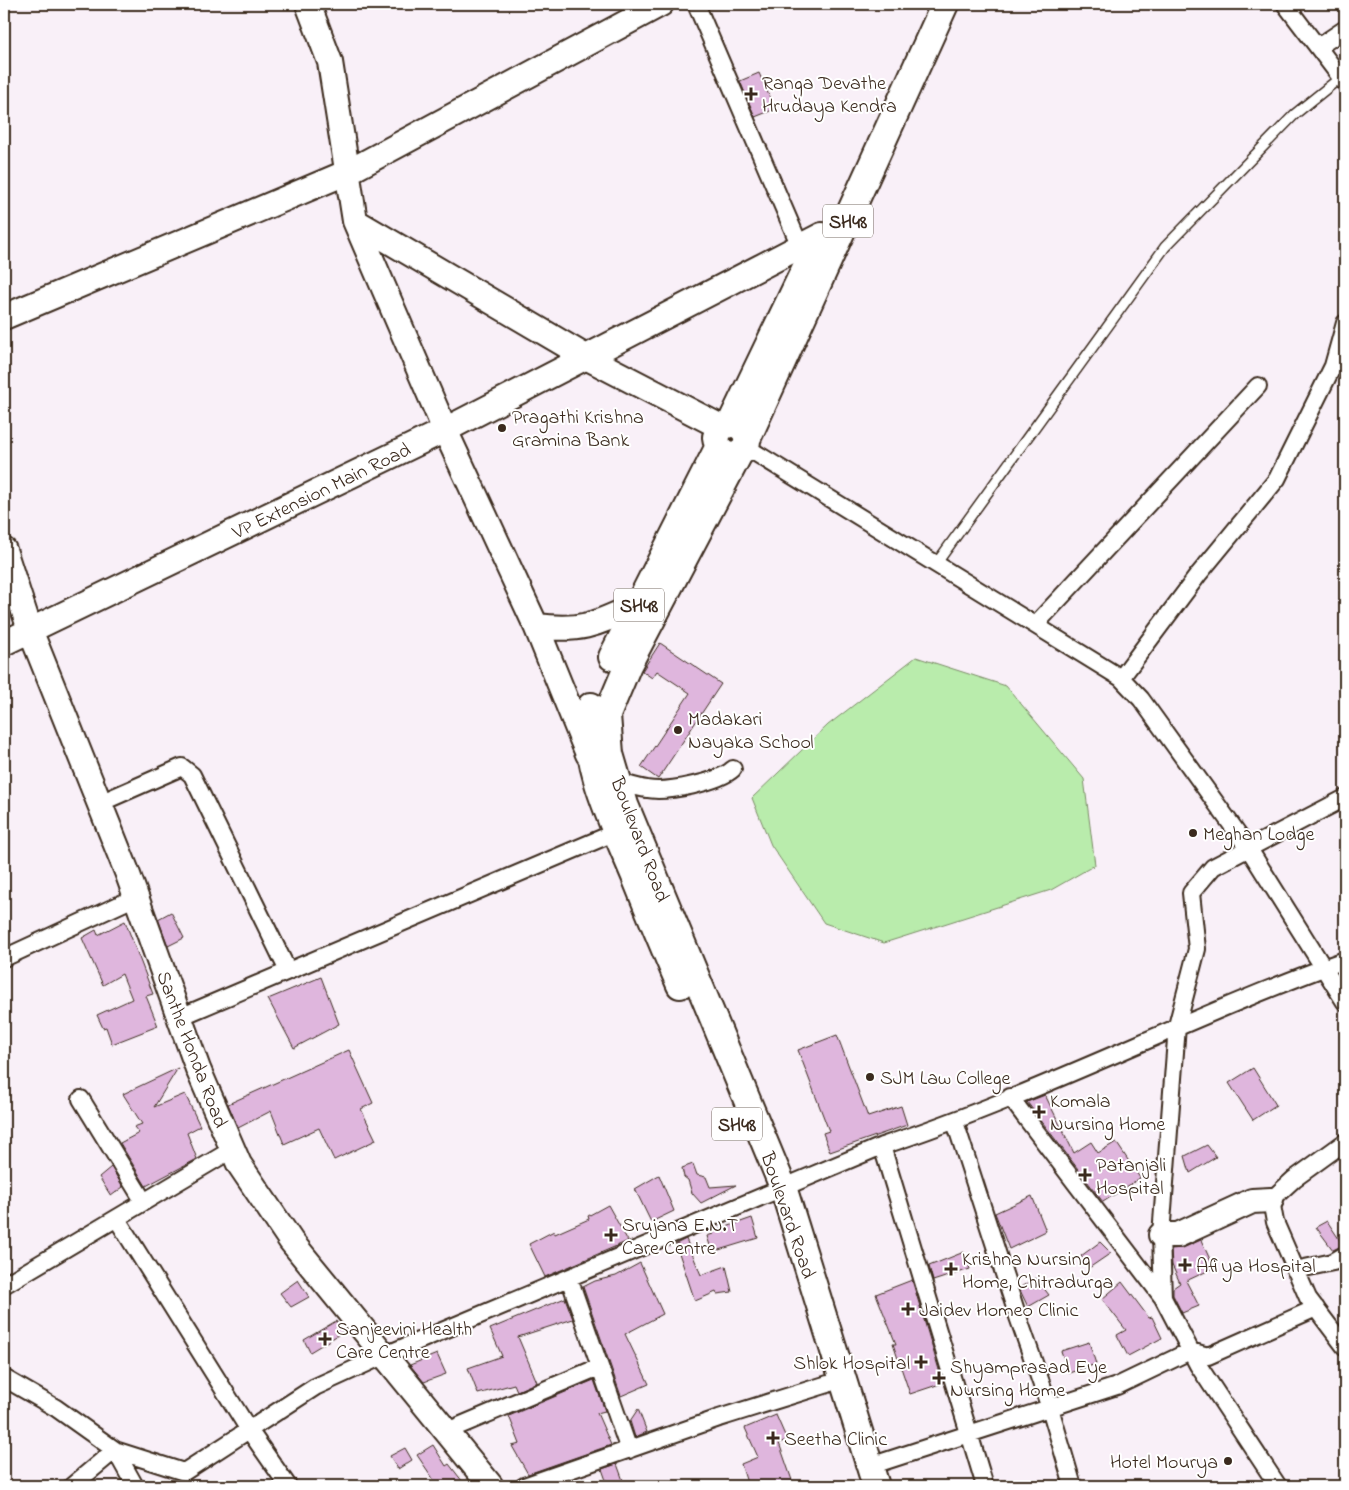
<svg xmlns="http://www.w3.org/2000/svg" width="1349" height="1490" viewBox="0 0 1349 1490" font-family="'Indie Flower',sans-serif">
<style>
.green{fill:#b9ecac;stroke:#7a8b65}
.building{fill:#dfb6dd;stroke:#3b2a1e}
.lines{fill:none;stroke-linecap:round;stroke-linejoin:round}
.lane-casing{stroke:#3b2a1e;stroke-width:12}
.street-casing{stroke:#3b2a1e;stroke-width:20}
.secondary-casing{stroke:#3b2a1e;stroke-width:28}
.primary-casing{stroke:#3b2a1e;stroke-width:30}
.lane{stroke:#fff;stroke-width:9}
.street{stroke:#fff;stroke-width:16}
.secondary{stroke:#fff;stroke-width:24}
.primary{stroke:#fff;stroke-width:26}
.poi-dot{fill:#3b2a1e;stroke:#fff;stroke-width:2}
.labels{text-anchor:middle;stroke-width:4;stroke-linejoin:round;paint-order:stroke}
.shield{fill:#fff;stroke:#766a62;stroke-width:1}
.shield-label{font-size:19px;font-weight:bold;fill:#3b2a1e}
.poi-label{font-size:20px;fill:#3b2a1e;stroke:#fff;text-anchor:start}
.street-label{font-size:20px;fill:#3b2a1e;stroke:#fff}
</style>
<rect width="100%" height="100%" fill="#f9f0f8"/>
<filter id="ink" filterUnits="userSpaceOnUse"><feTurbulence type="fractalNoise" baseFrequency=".02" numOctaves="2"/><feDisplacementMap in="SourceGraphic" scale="10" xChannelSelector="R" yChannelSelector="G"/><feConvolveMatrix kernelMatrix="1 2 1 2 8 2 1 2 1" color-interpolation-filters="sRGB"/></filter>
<g filter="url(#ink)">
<!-- green -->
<path class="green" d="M916,657L1006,686L1084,779L1095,865L1051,890L884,943L824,923L771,845L752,798L828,725Z"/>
<!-- building -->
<path class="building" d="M759,73L775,109L755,117L740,81Z
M660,643L721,684L658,779L641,767L690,693L657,671L652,678L642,671Z
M171,912L184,938L168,946L158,919Z
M125,921L153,994L146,996L158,1026L112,1044L106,1027L103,1028L97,1015L132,999L122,974L103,985L82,938L96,930L98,935Z
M321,977L339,1024L294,1048L268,999Z
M837,1035L868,1117L901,1106L907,1125L830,1152L823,1133L829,1131L798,1050Z
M349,1050L373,1103L361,1109L376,1140L334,1160L319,1128L284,1144L271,1111L238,1128L228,1104Z
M178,1068L154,1107L185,1094L200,1126L187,1133L197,1159L146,1186L120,1143L139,1133L134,1127L142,1124L123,1094Z
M1253,1068L1276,1105L1253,1120L1229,1083Z
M1045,1095L1074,1153L1091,1142L1098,1153L1116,1142L1140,1178L1103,1202L1027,1102Z
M1207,1145L1216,1157L1190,1173L1185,1156Z
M693,1164L697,1175L706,1177L710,1187L736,1185L701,1203L692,1193L688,1180L684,1177L682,1168Z
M111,1167L123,1187L111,1196L99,1177Z
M659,1175L674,1211L651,1222L635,1189Z
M1032,1196L1046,1231L1009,1249L995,1213Z
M608,1205L628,1241L545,1277L529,1244L554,1231L555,1234L589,1219L588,1216Z
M752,1218L758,1238L712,1252L707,1236L713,1234L712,1232Z
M1327,1221L1343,1245L1333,1250L1316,1227Z
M686,1239L701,1275L726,1266L732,1292L717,1294L716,1292L695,1301L676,1244Z
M1201,1240L1214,1268L1186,1281L1199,1306L1182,1313L1173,1295V1288L1180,1283L1172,1265L1171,1249L1183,1248Z
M1100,1242L1111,1253L1089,1268L1081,1256Z
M964,1252L970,1269L933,1281L929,1266Z
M640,1263L663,1314L625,1334L649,1384L621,1396L583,1287L595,1281L616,1276Z
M1036,1278L1049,1295L1028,1307L1019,1288Z
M298,1280L309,1297L291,1307L280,1293Z
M912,1280L943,1383L910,1394L893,1344H896L876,1294Z
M1122,1282L1149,1318L1152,1317L1162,1338L1128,1356L1117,1335L1126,1330L1102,1299Z
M565,1298L573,1319L518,1337L537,1382L517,1391L514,1384L478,1394L468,1368L502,1356L490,1329Z
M336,1321L343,1332L310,1352L304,1340Z
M1089,1342L1096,1364L1069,1373L1061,1351Z
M437,1354L446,1374L424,1382L410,1365Z
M594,1380L605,1411L597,1413L611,1445L528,1474L512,1446L520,1444L509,1416Z
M638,1409L647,1432L635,1437L630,1421Z
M776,1415L787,1440L779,1443L794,1486H748L741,1464L758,1457L745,1428Z
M433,1445L446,1466L449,1464L466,1486H438L417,1455Z
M405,1448L412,1460L398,1469L390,1456Z
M617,1464L625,1486H608L602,1469Z"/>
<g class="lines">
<defs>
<path id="lane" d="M936,564L1165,247L1295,114L1341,77"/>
<path id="street" d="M696,4L800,246
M1285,4L1345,83
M1318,47L1345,29
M746,447L1121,678L1141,699L1249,849L1345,1002
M1035,625L1258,386
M1121,678L1198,575L1277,479L1333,366L1345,323
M617,781C627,784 637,788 647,789C667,793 719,782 733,769
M100,803L182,767L192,775L288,971
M4,958L136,897
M180,1017L616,832
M1010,1097L1163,1298
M81,1099L144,1202
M955,1122L1018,1317L1050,1408L1073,1486
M1345,1142L1294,1179L1271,1200L1275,1222L1308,1298L1345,1347
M882,1146L985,1486
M117,1219L249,1430L288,1486
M1295,1270L1333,1262L1345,1255
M569,1278L629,1450
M4,1285L233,1149
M4,1378L56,1408L115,1450L184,1472L315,1387L385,1355L882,1146C1040,1094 1189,1016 1345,960
M447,1431L599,1367
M870,1466L1117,1386L1190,1351L1208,1356L1316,1308
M72,1486L115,1450L135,1486
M524,1486L719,1418L828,1384
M1278,1486L1198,1365L1163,1298L1161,1235L1177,1026L1197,949L1191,893L1213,867L1345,798"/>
<path id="secondary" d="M308,4L330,62L355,221L445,430L822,235L831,239
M355,221L586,357L721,427
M4,317L348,172L661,4
M4,550L30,630L127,872L198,1069L239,1164L291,1241L491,1486
M536,626C584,632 596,624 639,604
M4,643L445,430L536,626L588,754
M1161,1235H1178L1252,1201L1271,1200"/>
<path id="primary" d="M731,423L818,242
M748,437L945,4
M739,454L727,455L718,448L716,437L721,427L733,423C749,428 752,444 739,454L628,665L607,715L610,754L625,805L783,1187L876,1486
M612,657L718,448
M591,706C579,759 616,830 636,879C650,914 665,950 680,985"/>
</defs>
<!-- lane casing -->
<use href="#lane" class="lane-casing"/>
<!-- street casing -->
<use href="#street" class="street-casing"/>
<!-- secondary casing -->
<use href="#secondary" class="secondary-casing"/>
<!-- primary casing -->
<use href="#primary" class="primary-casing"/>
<!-- lane -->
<use href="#lane" class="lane"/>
<!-- street -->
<use href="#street" class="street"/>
<!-- secondary -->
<use href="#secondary" class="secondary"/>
<!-- primary -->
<use href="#primary" class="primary"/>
</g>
</g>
<!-- markers -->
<g class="poi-dot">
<path d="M748.5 86.5h5v5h5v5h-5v5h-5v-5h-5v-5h5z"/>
<circle cx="502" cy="428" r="5"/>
<circle cx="678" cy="730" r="5"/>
<circle cx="1193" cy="833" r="5"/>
<circle cx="870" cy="1077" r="5"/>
<path d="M1036.5 1104.5h5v5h5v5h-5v5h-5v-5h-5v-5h5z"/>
<path d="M1082.5 1167.5h5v5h5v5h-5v5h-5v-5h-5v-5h5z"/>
<path d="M608.5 1227.5h5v5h5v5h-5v5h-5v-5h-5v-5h5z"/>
<path d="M1182.5 1257.5h5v5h5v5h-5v5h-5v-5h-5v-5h5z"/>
<path d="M948.5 1261.5h5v5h5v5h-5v5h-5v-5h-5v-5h5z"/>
<path d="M905.5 1301.5h5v5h5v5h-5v5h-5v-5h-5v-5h5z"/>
<path d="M322.5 1331.5h5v5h5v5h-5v5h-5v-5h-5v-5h5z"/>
<path d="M918.5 1354.5h5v5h5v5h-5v5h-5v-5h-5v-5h5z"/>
<path d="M936.5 1370.5h5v5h5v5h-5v5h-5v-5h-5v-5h5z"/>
<path d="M770.5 1430.5h5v5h5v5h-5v5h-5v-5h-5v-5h5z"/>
<circle cx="1228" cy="1461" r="5"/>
</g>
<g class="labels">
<!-- shield labels -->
<g class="shield">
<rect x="823" y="204.5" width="50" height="33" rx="4"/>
<rect x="614" y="588.5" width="50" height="33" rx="4"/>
<rect x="712" y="1107.5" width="50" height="33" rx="4"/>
</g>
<g class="shield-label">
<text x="848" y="228">SH48</text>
<text x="639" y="612">SH48</text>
<text x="737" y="1131">SH48</text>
</g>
<!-- poi labels -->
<g class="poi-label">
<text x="762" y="89">Ranga Devathe<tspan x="762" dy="23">Hrudaya Kendra</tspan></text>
<text x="512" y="423">Pragathi Krishna<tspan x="512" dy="23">Gramina Bank</tspan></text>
<text x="688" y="725">Madakari<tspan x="688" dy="23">Nayaka School</tspan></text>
<text x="1203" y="840">Meghan Lodge</text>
<text x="880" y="1084">SJM Law College</text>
<text x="1050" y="1107">Komala<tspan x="1050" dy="23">Nursing Home</tspan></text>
<text x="1096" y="1171">Patanjali<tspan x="1096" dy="23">Hospital</tspan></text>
<text x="622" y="1231">Srujana E.N.T<tspan x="622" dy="23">Care Centre</tspan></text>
<text x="962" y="1265">Krishna Nursing<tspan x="962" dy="23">Home, Chitradurga</tspan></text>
<text x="1196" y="1272">Afiya Hospital</text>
<text x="919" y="1316">Jaidev Homeo Clinic</text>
<text x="336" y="1335">Sanjeevini Health<tspan x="336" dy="23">Care Centre</tspan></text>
<text x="910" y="1369" text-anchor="end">Shlok Hospital</text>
<text x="950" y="1373">Shyamprasad Eye<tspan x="950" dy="23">Nursing Home</tspan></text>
<text x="784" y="1445">Seetha Clinic</text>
<text x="1218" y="1468" text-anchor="end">Hotel Mourya</text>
</g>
<!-- street labels -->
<g class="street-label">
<text transform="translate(321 490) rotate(-26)" y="7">VP Extension Main Road</text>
<text transform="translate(641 839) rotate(69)" y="7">Boulevard Road</text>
<text transform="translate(193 1049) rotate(69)" y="7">Santhe Honda Road</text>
<text transform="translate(789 1215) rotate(71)" y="7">Boulevard Road</text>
</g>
</g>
<!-- margin -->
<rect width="1349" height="1490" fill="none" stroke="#fff" stroke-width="20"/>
<rect x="10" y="10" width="1329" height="1470" fill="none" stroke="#3b2a1e" stroke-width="2" filter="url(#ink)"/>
</svg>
